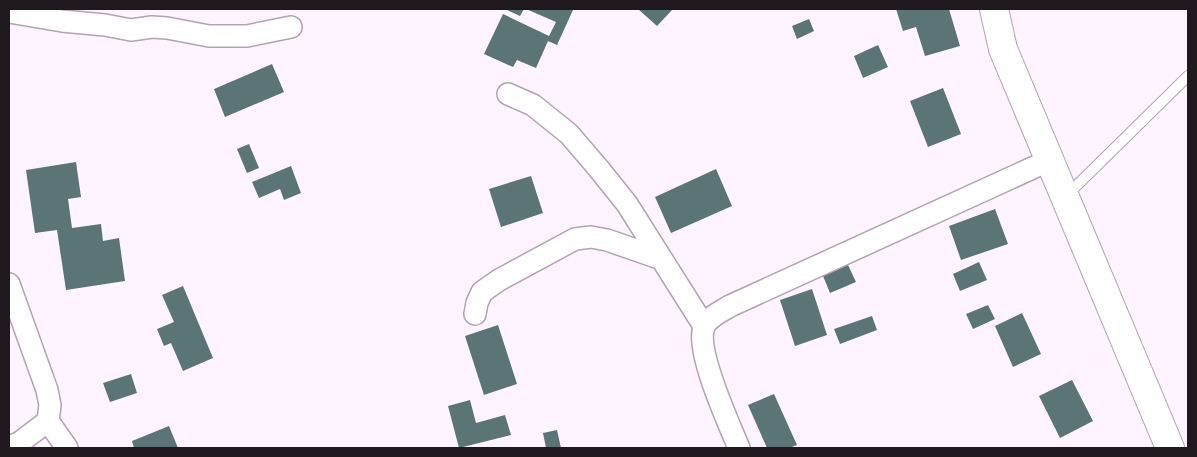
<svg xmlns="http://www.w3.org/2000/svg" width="1197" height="457" viewBox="0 0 1197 457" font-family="'DM Sans',sans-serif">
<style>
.building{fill:#5b7475}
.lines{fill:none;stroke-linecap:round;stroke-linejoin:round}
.lane-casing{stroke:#b2a3b3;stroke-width:12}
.street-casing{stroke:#b2a3b3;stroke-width:24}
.secondary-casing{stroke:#b2a3b3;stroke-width:30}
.lane{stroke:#fff;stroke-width:10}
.street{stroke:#fff;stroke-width:21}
.secondary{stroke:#fff;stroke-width:28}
</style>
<rect width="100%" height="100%" fill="#fef4ff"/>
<!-- building -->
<path class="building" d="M505,9H524L520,16Z
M526,9L573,10L557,45L548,41L536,68L517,60L513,67L484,54L503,14L549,36L556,22Z
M638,9H673L657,26Z
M896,9H949L960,46L925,56L916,27L903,31Z
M809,19L814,31L797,39L792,26Z
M878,45L888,67L863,78L854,56Z
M272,64L284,92L225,117L214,89Z
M943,88L961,134L928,147L910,101Z
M249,144L259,168L247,173L237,149Z
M76,162L81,197L68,199L72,228L101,224L103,241L119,238L125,281L66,290L57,230L35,233L26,170Z
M291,166L301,193L284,200L280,189L259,198L252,182Z
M716,169L732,206L671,233L655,197Z
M531,176L543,213L501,227L489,189Z
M995,209L1008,244L961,260L949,226Z
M979,262L987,280L960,291L953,274Z
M848,265L856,282L830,293L823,276Z
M183,286L213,358L183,371L171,343L164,346L157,329L174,322L162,295Z
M812,289L827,335L795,346L780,300Z
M988,305L995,319L973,329L966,314Z
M1022,313L1041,354L1013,367L995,326Z
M872,316L877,330L840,344L834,329Z
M498,325L517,384L484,395L465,336Z
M131,374L137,393L110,402L103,383Z
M1072,380L1093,421L1060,438L1039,396Z
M774,394L797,445L789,448H767L748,405Z
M470,400L476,423L505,415L511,435L459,448L448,406Z
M169,426L178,448H134L132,441Z
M557,430L561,448H546L543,433Z"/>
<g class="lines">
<defs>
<path id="lane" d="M1067,195L1188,76"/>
<path id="street" d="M9,12L62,21L105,25L131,30L152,27L167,28L209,36H247L291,27
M508,94L533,105L569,134L599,169L627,204L704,326
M9,284L47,390L50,405L48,421L19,443L9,447
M475,314L477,303L482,292L499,280L575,239L591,237L607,240L659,258
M48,421L67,448
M739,448C729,424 695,350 704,327C707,318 722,311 730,306L1050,160"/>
<path id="secondary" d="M994,9L1003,49L1170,448"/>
</defs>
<!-- lane casing -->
<use href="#lane" class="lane-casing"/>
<!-- street casing -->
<use href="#street" class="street-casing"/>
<!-- secondary casing -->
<use href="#secondary" class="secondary-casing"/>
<!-- lane -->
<use href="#lane" class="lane"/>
<!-- street -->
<use href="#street" class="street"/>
<!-- secondary -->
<use href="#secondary" class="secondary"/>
</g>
<!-- border -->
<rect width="1197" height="457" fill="none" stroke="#1f191f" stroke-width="20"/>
</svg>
